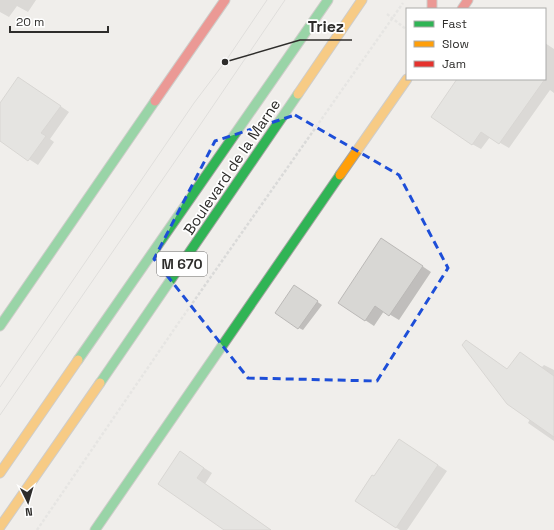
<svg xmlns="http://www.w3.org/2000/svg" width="554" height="530" viewBox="0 0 554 530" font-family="'Space Grotesk',sans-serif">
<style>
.shadow{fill:#0003}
.building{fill:#d8d7d4;stroke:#bbb9b7}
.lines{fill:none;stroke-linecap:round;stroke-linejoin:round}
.fast-casing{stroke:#a6a4a2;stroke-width:11}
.slow-casing{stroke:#a6a4a2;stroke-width:11}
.jam-casing{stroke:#a6a4a2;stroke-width:11}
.path{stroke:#dadad9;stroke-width:2.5;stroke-dasharray:3 2;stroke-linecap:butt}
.fast{stroke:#30b455;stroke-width:9}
.slow{stroke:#ff9f0a;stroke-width:9}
.jam{stroke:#e5322d;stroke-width:9}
.tram{stroke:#cbcaca;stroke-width:1}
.marked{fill:none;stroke:#1d4ed8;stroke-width:3;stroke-dasharray:8 5;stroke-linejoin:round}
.labels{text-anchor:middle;stroke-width:3.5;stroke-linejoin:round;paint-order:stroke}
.shield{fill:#fff;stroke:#6d6c6b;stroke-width:1}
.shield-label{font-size:14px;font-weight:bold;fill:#2e2d2b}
.street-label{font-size:15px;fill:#2e2d2b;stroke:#fff}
.leader{fill:none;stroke:#2e2d2b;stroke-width:1.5}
.callout-dot{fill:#2e2d2b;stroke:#fff;stroke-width:1.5}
.callout-label{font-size:16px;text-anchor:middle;font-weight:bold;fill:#2e2d2b;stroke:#fff;stroke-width:3.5;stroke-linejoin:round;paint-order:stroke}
</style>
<rect width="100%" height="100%" fill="#f0eeeb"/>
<!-- shadow -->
<path class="shadow" d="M0,0H36L28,12L17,6L9,17L0,12Z
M545,43L554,49V93L550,90L509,148L490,137L481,149L472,144L458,79H545Z
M27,83L69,112L50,139L54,142L38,165L0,140V104Z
M382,239L431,272L399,320L384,311L374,326L365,320Z
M299,289L322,305L303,330L299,328Z
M467,342L476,347L508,370L520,353L542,367L544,365L554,370V441L528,423L530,419Z
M400,440L447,471L407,530H400L356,501L375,478Z
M181,453L212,473L205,484L271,530H226Z"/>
<!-- building -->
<path class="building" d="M18,77L61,106L41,133L46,136L28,161L0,141V103Z
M457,79H545L499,144L481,132L472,145L431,117Z
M381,238L423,266L389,316L375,306L365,321L338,303Z
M294,285L318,301L298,329L275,313Z
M466,340L507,369L520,352L554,376V437L507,404L462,345Z
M399,439L438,465L396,528L355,501L372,475L374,476Z
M180,451L204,468L197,478L271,530H224L158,484Z"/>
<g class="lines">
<defs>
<path id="fast" d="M0,326L155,101
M78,360L328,0
M100,383L298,94
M95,530L340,175"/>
<path id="slow" d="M298,94L362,0
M340,175L407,79
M0,473L78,360
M0,527L100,383"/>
<path id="jam" d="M432,0V9
M462,9L468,0
M155,101L225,0"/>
</defs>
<!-- fast casing -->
<use href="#fast" class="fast-casing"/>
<!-- slow casing -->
<use href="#slow" class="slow-casing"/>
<!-- jam casing -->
<use href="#jam" class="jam-casing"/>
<!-- path -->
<path class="path" d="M387,14L407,30
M37,530L175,328L403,3"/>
<!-- fast -->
<use href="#fast" class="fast"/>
<!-- slow -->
<use href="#slow" class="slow"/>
<!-- jam -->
<use href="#jam" class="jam"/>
<!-- tram -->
<path class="tram" d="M0,387L194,103L225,62L267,0
M0,415L198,128L285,0"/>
</g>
<!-- marked area -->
<path d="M0 0H554V530H0ZM295,115L399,175L448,268L377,381L248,378L154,259L215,141Z" fill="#f0eeeb" fill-opacity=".55" fill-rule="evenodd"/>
<path class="marked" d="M295,115L399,175L448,268L377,381L248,378L154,259L215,141Z"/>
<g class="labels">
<!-- shield labels -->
<rect class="shield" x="157" y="252" width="50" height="24" rx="3"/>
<g class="shield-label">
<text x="182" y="269">M 670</text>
</g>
<!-- street labels -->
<g class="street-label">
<text transform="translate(232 167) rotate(-56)" y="5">Boulevard de la Marne</text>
</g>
</g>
<!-- callouts -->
<path class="leader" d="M225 62L300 40H352"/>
<circle class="callout-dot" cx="225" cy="62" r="4"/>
<g class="callout-label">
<text x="326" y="32">Triez</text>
</g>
<!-- legend -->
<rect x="406" y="8" width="140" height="72" fill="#ffffff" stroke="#ababaa"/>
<rect x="414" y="21" width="20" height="6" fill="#30b455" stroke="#ababaa"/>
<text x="442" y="28" font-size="12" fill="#2e2d2b">Fast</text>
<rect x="414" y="41" width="20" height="6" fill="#ff9f0a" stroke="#ababaa"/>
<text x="442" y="48" font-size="12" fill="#2e2d2b">Slow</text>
<rect x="414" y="61" width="20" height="6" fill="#e5322d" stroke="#ababaa"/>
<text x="442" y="68" font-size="12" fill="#2e2d2b">Jam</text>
<!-- north arrow -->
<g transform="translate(28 502) rotate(175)" stroke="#ffffff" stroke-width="3" paint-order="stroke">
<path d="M0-3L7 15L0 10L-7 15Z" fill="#2e2d2b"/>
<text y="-6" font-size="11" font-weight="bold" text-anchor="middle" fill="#2e2d2b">N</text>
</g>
<!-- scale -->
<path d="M10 26v6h98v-6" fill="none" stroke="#2e2d2b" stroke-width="2"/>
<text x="16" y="26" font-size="12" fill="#2e2d2b" stroke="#ffffff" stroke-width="3" paint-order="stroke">20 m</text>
</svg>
